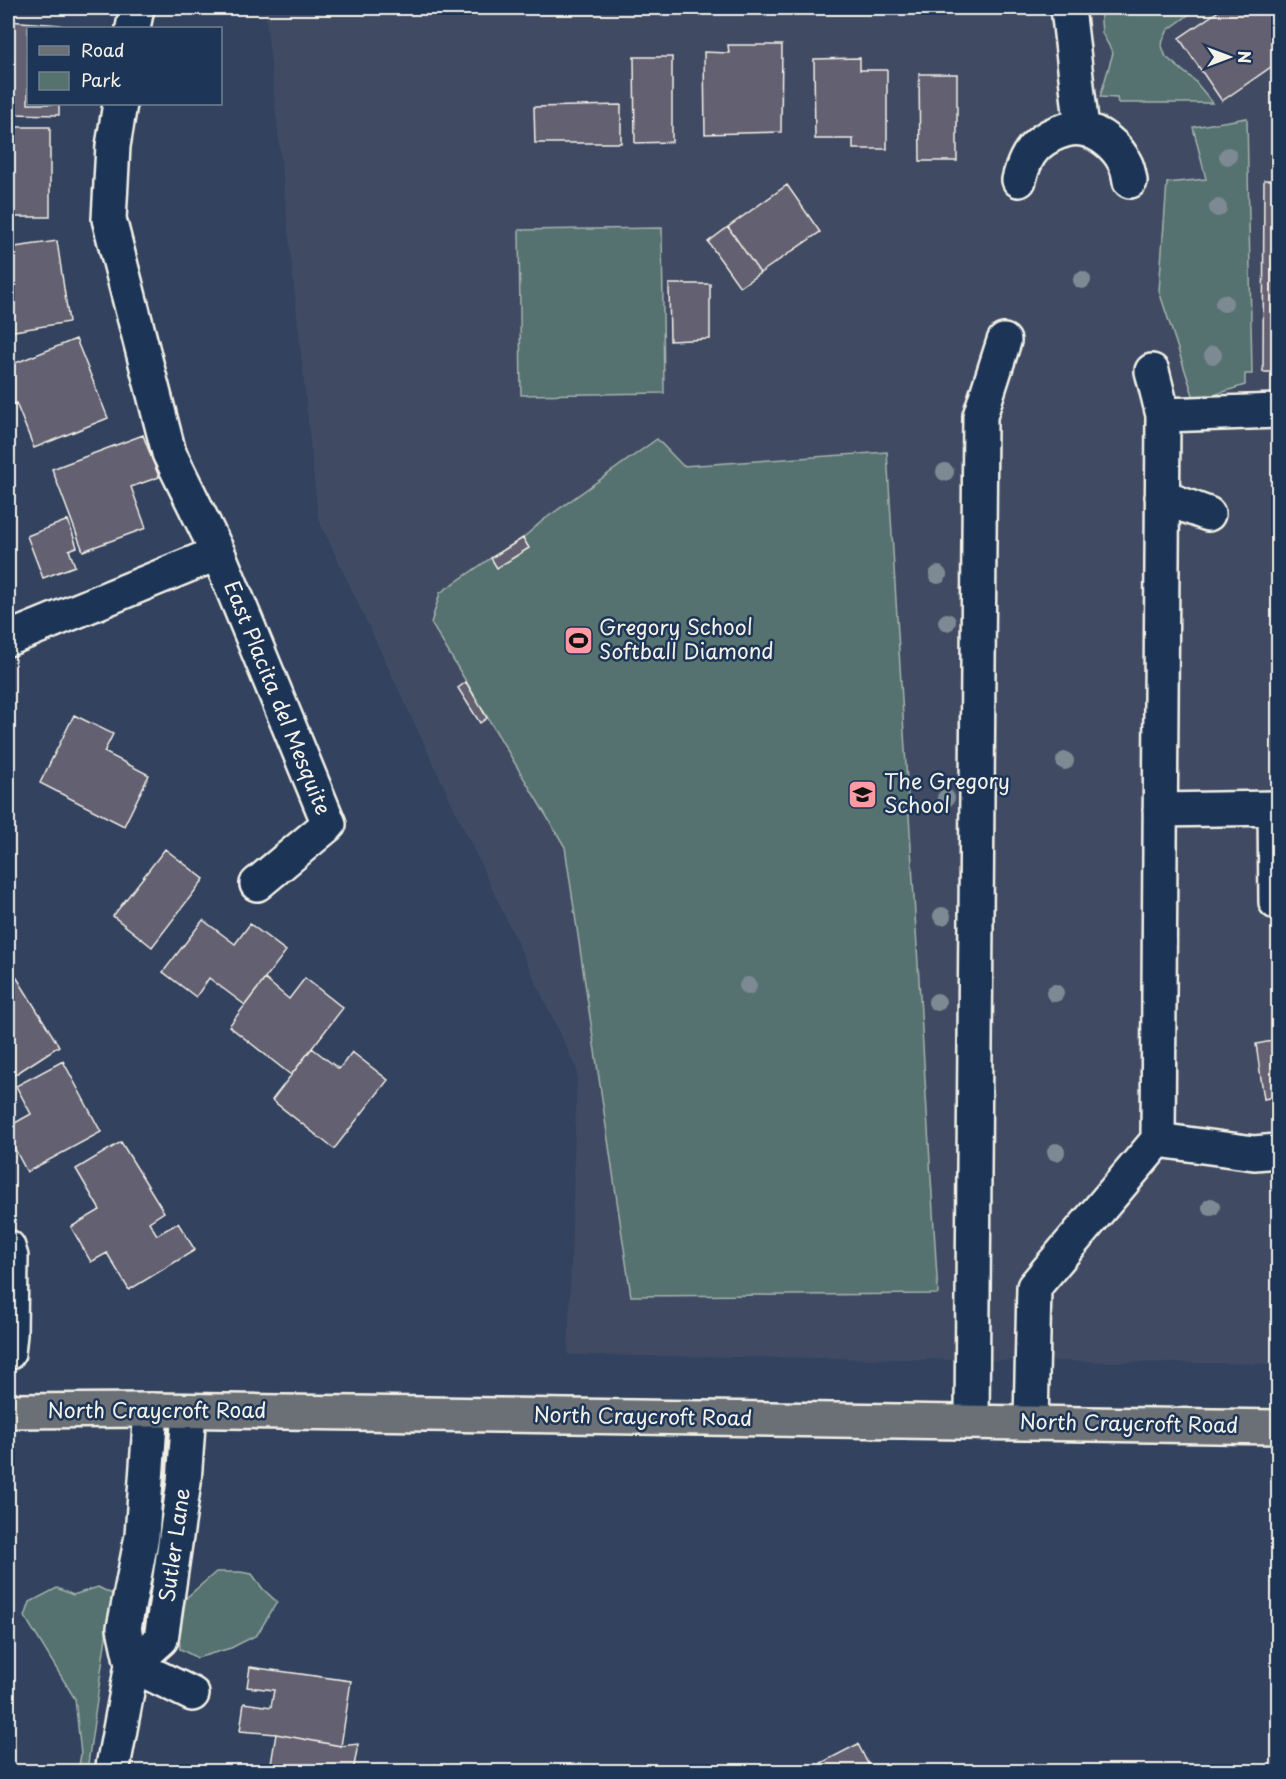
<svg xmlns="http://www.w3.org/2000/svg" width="1286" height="1779" viewBox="0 0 1286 1779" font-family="'Playpen Sans',sans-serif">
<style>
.built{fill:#414b64}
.green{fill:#55726f;stroke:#a4b2ac;stroke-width:1.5}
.building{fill:#646071;stroke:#f4f1e8;stroke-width:1.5}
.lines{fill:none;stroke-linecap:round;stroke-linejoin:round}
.minor-casing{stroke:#f4f1e8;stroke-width:38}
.major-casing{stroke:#f4f1e8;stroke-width:38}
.minor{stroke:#1d3557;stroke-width:33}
.major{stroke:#6a7074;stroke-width:33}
.tree{fill:#7e8a93}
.labels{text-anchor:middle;stroke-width:5;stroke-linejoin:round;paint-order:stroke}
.poi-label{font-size:21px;fill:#f4f1e8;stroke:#1d3557;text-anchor:start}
.street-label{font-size:21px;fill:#f4f1e8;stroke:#1d3557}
</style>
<rect width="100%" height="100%" fill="#32425f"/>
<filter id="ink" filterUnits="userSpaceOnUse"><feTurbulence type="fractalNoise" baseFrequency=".0167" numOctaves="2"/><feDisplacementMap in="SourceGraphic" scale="12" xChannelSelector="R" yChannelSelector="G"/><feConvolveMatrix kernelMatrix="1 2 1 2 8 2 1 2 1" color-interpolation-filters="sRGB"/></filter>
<g filter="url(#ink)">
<!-- built -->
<path class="built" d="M265,8H1278V1364L568,1355L577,1070L318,518Z"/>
<!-- green -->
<path class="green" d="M1100,8H1198L1168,30L1163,40L1162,46L1166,57L1194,80L1213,103H1118L1117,98L1100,97L1113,53L1102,33Z
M1247,118L1252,374H1245V385L1195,401L1159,291L1167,183L1206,179L1193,127Z
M662,228L664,393L521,395L519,230Z
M657,439L683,466L887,452L938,1294L631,1296L565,847L431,623L440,593L491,558L523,538L542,521Z
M216,1572H240L252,1574L263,1589L277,1602L257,1635L231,1648L197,1658L180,1649L178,1620L186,1598Z
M98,1587L112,1594L87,1771H78L81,1754L75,1699L25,1617L30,1602L57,1588L73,1595Z"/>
<!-- building -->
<path class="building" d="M1223,8H1278V62L1222,101L1179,38Z
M8,21L60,25V28H28V104H59V115L8,114Z
M728,45H782L781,132L705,134L704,52L729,53Z
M634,57H672V142L635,143Z
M860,58V70H887V149H853V139H815L814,59Z
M919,74H957V161H920Z
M621,105V143H535L534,107Z
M8,127H50V217H8Z
M1264,180H1278V372H1263Z
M787,185L820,232L760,273L728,227Z
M728,227L760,273L740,287L708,242Z
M57,241L69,322L8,332V248Z
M669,284H710V339L670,341Z
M76,339L108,418L34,448L16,403L8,407V366Z
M143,435L159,477L131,487L146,528L83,551L52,469Z
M68,520L77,547L69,550L75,566L43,578L27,536Z
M523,538L529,548L497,568L491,558Z
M466,682L487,718L480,723L458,688Z
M74,715L113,734L104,752L149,775L124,826L40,783Z
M165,849L204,879L152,947L113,916Z
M203,920L235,944L250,924L286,951L245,1005L209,978L196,997L163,972Z
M12,970L59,1046L8,1079V973Z
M305,978L343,1008L291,1075L229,1026L265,979L289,999Z
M1278,1040V1096L1264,1099L1256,1044Z
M312,1048L339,1069L352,1052L388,1080L334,1149L272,1100Z
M63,1061L101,1132L27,1172L8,1136V1127L31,1114L16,1086Z
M121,1142L164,1212L149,1222L157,1235L178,1223L195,1250L129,1290L107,1253L91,1262L71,1227L100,1210L76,1169Z
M250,1667L351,1681L341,1746L276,1734L240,1731L244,1703L271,1707L274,1690L247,1687Z
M276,1734L341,1746L358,1744L353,1772H279L270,1770Z
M858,1744L872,1772H825L821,1763Z"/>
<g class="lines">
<defs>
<path id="minor" d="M1068,8L1082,129
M133,28L137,8
M120,104L113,146L109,219L169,453L218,553L329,824L257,884
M1019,180C1022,168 1026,156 1035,147C1046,136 1067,126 1082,129C1100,132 1118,147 1125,163C1128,168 1129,175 1130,181
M1163,415L1278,411
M1162,497L1208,514
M8,639L218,553
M1160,810L1275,808L1276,902H1278
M1158,1140L1254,1153L1278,1151
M8,1247L11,1257L10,1334L8,1353
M151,1410L142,1536L124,1628L132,1665L161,1639L184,1482L189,1411
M972,1421L980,416L1004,341
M1031,1422L1034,1287L1158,1140L1163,415L1152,371
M112,1772L132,1665L192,1694"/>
<path id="major" d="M8,1411L151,1410L636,1417L1278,1427"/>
</defs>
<!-- minor casing -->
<use href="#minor" class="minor-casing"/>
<!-- major casing -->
<use href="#major" class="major-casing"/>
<!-- minor -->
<use href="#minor" class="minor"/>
<!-- major -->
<use href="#major" class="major"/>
</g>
<!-- trees -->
<g class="tree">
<circle cx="1228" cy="156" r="9"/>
<circle cx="1218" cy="208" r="9"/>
<circle cx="1082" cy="280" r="9"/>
<circle cx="1224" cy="303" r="9"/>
<circle cx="1213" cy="355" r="9"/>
<circle cx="945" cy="472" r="9"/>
<circle cx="938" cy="575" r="9"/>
<circle cx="947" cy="622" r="9"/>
<circle cx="1065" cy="761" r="9"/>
<circle cx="946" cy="798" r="9"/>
<circle cx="942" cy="916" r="9"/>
<circle cx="748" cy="986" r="9"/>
<circle cx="1055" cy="993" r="9"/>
<circle cx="937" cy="1002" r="9"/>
<circle cx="1056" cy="1152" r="9"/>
<circle cx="1211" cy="1207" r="9"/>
</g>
</g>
<!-- icons -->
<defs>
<symbol id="stadium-square" viewBox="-11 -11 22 22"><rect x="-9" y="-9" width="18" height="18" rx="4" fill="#ff9aa2" stroke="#1d3557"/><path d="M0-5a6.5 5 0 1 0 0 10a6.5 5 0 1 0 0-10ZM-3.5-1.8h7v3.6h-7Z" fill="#111"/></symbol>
<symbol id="school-square" viewBox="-11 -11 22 22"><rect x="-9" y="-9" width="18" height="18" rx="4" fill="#ff9aa2" stroke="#1d3557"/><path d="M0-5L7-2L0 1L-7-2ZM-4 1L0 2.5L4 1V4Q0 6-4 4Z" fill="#111"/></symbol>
</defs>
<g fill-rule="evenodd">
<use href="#stadium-square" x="562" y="624" width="33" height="33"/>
<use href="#school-square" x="846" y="778" width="33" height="33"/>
</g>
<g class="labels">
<!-- poi labels -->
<g class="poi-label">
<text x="599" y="635">Gregory School<tspan x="599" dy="24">Softball Diamond</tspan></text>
<text x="884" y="789">The Gregory<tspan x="884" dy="24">School</tspan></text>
</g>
<!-- street labels -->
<g class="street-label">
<text transform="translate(277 698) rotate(68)" y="7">East Placita del Mesquite</text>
<text x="157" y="1418">North Craycroft Road</text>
<text transform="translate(643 1417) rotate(1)" y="7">North Craycroft Road</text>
<text transform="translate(1129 1424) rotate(1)" y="7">North Craycroft Road</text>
<text transform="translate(175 1545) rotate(-82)" y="7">Sutler Lane</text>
</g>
</g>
<!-- margin -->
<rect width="1286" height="1779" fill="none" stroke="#1d3557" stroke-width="30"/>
<rect x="15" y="15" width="1256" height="1749" fill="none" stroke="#f4f1e8" stroke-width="2" filter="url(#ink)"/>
<!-- legend -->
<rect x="27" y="27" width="195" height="78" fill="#1d3557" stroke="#738091" stroke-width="1.5"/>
<rect x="39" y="46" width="30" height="9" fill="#6a7074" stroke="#738091" stroke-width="1.5"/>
<text x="81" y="57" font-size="18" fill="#f4f1e8">Road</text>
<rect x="39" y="72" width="30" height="18" fill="#55726f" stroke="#738091" stroke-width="1.5"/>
<text x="81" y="87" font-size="18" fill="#f4f1e8">Park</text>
<!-- north arrow -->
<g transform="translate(1229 57) rotate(90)" stroke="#1d3557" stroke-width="4.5" paint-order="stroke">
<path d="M0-4.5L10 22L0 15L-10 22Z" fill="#f4f1e8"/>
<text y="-9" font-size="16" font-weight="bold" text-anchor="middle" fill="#f4f1e8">N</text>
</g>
</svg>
